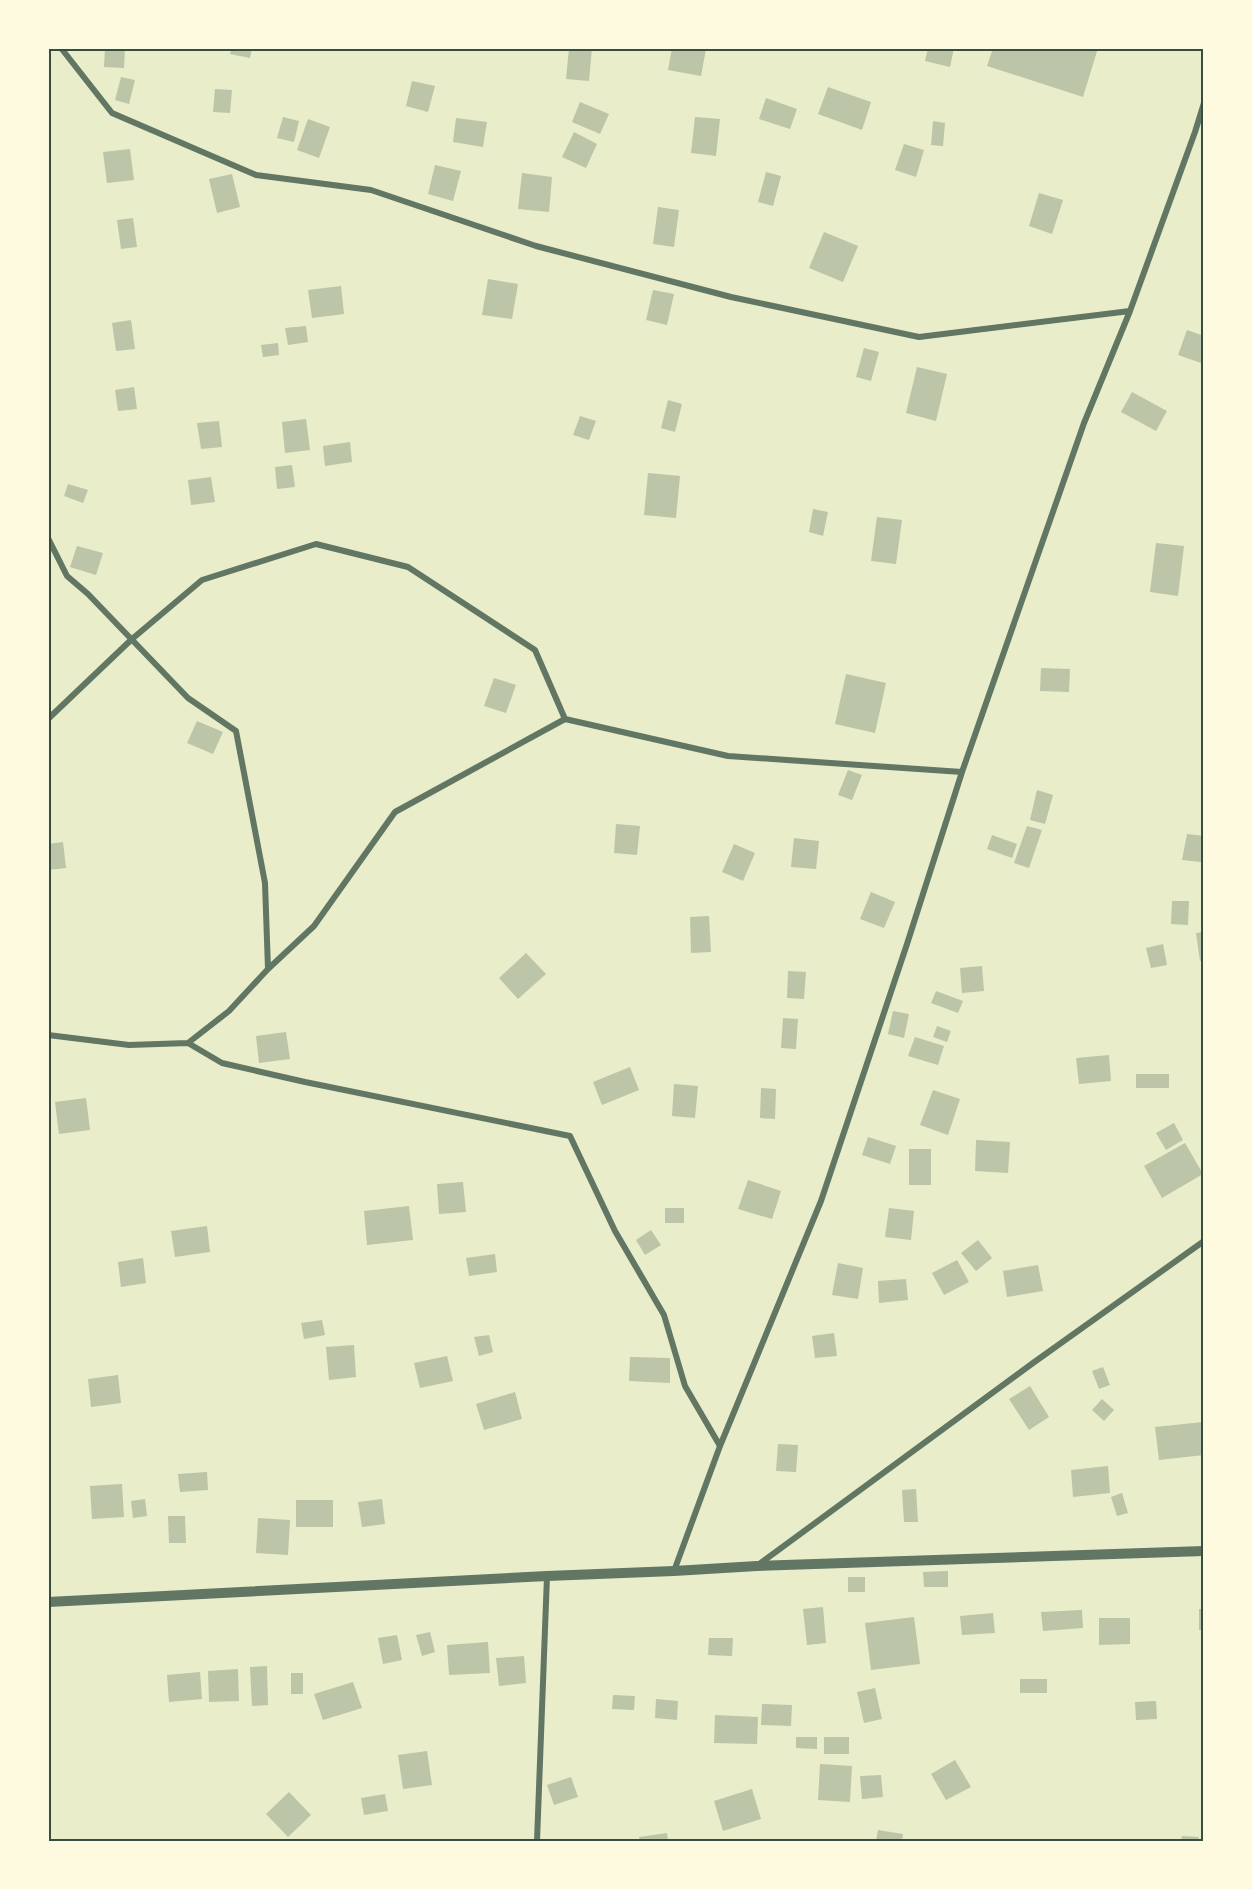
<svg xmlns="http://www.w3.org/2000/svg" width="1252" height="1889" viewBox="0 0 1252 1889" font-family="'Varela Round',sans-serif">
<style>
.building{fill:#bcc5a7}
.lines{fill:none;stroke-linecap:round;stroke-linejoin:round}
.minor{stroke:#617663;stroke-width:6}
.tertiary{stroke:#617663;stroke-width:10}
.neatline{fill:none;stroke:#344e41;stroke-width:2}
</style>
<rect width="100%" height="100%" fill="#e9edc9"/>
<!-- building -->
<path class="building" d="M105,48H125L124,68L104,67Z
M232,48H252L250,58L230,54Z
M569,48H592L589,81L566,79Z
M672,48L706,49L701,76L668,70Z
M928,48H954L950,67L925,61Z
M993,48H1098L1083,97L987,66Z
M121,77L135,80L129,104L115,100Z
M412,81L435,86L428,112L406,106Z
M828,87L871,102L862,130L818,114Z
M215,89L232,90L230,113L213,112Z
M766,98L797,109L790,129L759,119Z
M580,102L609,114L600,134L572,122Z
M283,117L299,121L294,142L277,138Z
M695,117L720,119L716,156L691,153Z
M456,118L487,122L483,147L453,142Z
M308,119L330,127L319,158L297,150Z
M933,121L945,123L943,146L931,145Z
M574,132L597,144L586,168L562,157Z
M904,144L924,150L916,177L895,170Z
M130,149L134,180L107,183L103,152Z
M435,165L461,171L453,201L428,194Z
M766,172L781,176L773,206L758,202Z
M522,173L552,177L549,212L518,209Z
M232,174L240,207L217,213L209,179Z
M1039,193L1063,200L1052,234L1029,226Z
M658,207L679,210L674,247L653,244Z
M133,218L137,247L121,249L117,220Z
M824,232L858,246L843,282L809,268Z
M488,279L518,284L512,319L482,315Z
M341,286L344,314L312,318L308,290Z
M653,290L674,294L667,325L646,320Z
M131,320L135,349L116,351L112,323Z
M306,326L308,342L288,345L285,328Z
M1187,330L1204,336V364L1178,355Z
M278,343L279,355L263,357L261,345Z
M864,348L879,352L871,381L856,377Z
M917,367L947,374L936,421L906,413Z
M134,387L137,409L118,411L115,390Z
M1132,392L1167,411L1156,431L1121,412Z
M668,400L682,404L675,432L661,428Z
M580,416L596,421L589,440L573,435Z
M306,419L310,450L285,453L282,422Z
M219,421L222,447L201,449L197,423Z
M350,442L352,462L325,466L323,446Z
M292,465L295,487L277,489L275,467Z
M648,473L680,476L676,518L644,515Z
M211,477L215,502L191,505L188,480Z
M68,484L88,490L83,503L64,496Z
M813,509L828,512L823,536L809,532Z
M877,517L902,520L896,564L871,561Z
M1156,543L1184,546L1178,596L1150,592Z
M77,546L103,553L96,575L70,567Z
M1041,668L1070,669L1069,692L1040,691Z
M846,674L886,683L875,733L835,724Z
M494,678L516,685L506,713L484,706Z
M197,721L223,732L213,754L187,743Z
M848,770L862,775L852,800L838,795Z
M1037,790L1053,795L1045,824L1030,820Z
M616,824L640,826L637,855L614,853Z
M1027,826L1042,830L1029,868L1014,863Z
M1187,834L1204,836L1201,862L1182,860Z
M992,835L1017,844L1012,858L987,849Z
M794,838L819,841L816,869L791,867Z
M63,842L66,868L48,870V844Z
M734,844L755,853L743,881L722,872Z
M871,892L895,902L884,928L860,919Z
M1172,901H1189L1188,925L1171,924Z
M709,916L711,952L691,953L690,917Z
M1204,932V960L1200,961L1196,933Z
M1163,944L1167,965L1151,968L1146,948Z
M526,953L546,974L518,999L499,978Z
M982,966L984,991L962,993L960,968Z
M788,971L806,972L804,999L787,998Z
M936,991L963,1001L958,1013L931,1003Z
M893,1011L909,1014L904,1038L888,1034Z
M783,1018L798,1019L796,1049L781,1048Z
M937,1026L951,1031L947,1042L933,1037Z
M286,1032L290,1059L259,1063L256,1036Z
M915,1037L944,1046L938,1065L908,1056Z
M1109,1055L1111,1081L1079,1084L1076,1058Z
M630,1067L639,1090L602,1105L593,1082Z
M1136,1074H1169V1088H1136Z
M674,1084L698,1086L695,1118L672,1116Z
M761,1088L776,1089L775,1119L760,1118Z
M933,1090L960,1099L948,1135L920,1125Z
M86,1098L90,1130L59,1134L55,1102Z
M1174,1123L1183,1140L1166,1150L1156,1133Z
M868,1137L896,1146L890,1164L862,1155Z
M976,1140L1010,1142L1008,1173L975,1171Z
M1185,1143L1203,1174L1162,1198L1144,1166Z
M909,1149H931V1185H909Z
M748,1180L781,1191L772,1219L738,1209Z
M463,1182L466,1212L439,1214L437,1184Z
M409,1206L413,1240L367,1245L364,1211Z
M665,1208H684V1223H665Z
M889,1208L914,1211L911,1240L885,1237Z
M207,1226L210,1252L175,1257L171,1231Z
M651,1230L661,1245L645,1255L636,1240Z
M978,1240L992,1258L976,1271L961,1253Z
M495,1254L497,1272L469,1276L466,1258Z
M143,1258L146,1283L121,1287L118,1262Z
M957,1260L969,1282L944,1295L932,1273Z
M838,1263L863,1268L858,1299L832,1295Z
M1038,1265L1043,1291L1007,1297L1003,1271Z
M906,1279L908,1300L879,1303L878,1281Z
M322,1320L325,1335L304,1339L301,1323Z
M834,1333L837,1356L815,1358L812,1336Z
M489,1335L493,1352L479,1356L474,1337Z
M354,1345L356,1377L329,1380L326,1347Z
M447,1356L453,1381L420,1388L414,1363Z
M630,1357L670,1358V1383L629,1381Z
M1103,1367L1110,1385L1099,1389L1092,1371Z
M118,1375L121,1403L91,1407L88,1379Z
M1030,1386L1049,1417L1029,1430L1009,1399Z
M515,1392L522,1419L484,1430L476,1404Z
M1102,1399L1114,1410L1104,1421L1092,1410Z
M1203,1422L1204,1455L1159,1460L1155,1427Z
M778,1444L798,1445L796,1472L776,1471Z
M1108,1466L1110,1493L1073,1497L1071,1470Z
M207,1472L208,1490L180,1492L178,1474Z
M122,1484L124,1517L92,1519L90,1486Z
M916,1489L918,1522H904L902,1490Z
M1122,1493L1128,1513L1117,1516L1111,1497Z
M145,1499L147,1516L133,1518L131,1501Z
M382,1499L385,1524L362,1527L358,1502Z
M296,1500H333V1527H296Z
M168,1516H185L186,1543H169Z
M258,1518L290,1520L288,1555L256,1553Z
M948,1571V1587H924L923,1572Z
M848,1577H865V1592H848Z
M823,1607L826,1643L807,1645L803,1609Z
M1199,1609H1204V1630H1199Z
M1082,1610L1083,1628L1043,1631L1041,1612Z
M993,1613L995,1633L962,1635L960,1616Z
M914,1617L920,1664L871,1670L865,1623Z
M1099,1618H1130V1644L1099,1645Z
M430,1632L435,1652L422,1656L416,1635Z
M397,1635L402,1660L383,1664L378,1638Z
M709,1638H733L732,1656L708,1655Z
M488,1642L490,1673L449,1675L447,1645Z
M524,1656L526,1683L499,1686L496,1658Z
M267,1666L268,1705L252,1706L250,1667Z
M238,1669L239,1701L209,1702L208,1671Z
M200,1672L202,1699L169,1702L167,1675Z
M291,1673H303V1694H291Z
M1020,1679H1047V1693H1020Z
M353,1682L362,1708L323,1720L314,1694Z
M875,1688L882,1719L864,1723L857,1692Z
M613,1695L635,1696L634,1710L612,1709Z
M656,1699L678,1701L677,1720L655,1718Z
M1156,1701L1157,1719L1136,1720L1135,1702Z
M762,1704L792,1705L791,1726L761,1725Z
M715,1715L758,1717L757,1744L714,1743Z
M796,1737H817V1749L796,1748Z
M824,1737H849V1754H824Z
M427,1751L432,1785L403,1789L398,1755Z
M955,1760L971,1787L946,1800L931,1774Z
M820,1764L852,1766L850,1802L818,1800Z
M881,1775L883,1797L862,1799L860,1776Z
M571,1777L578,1797L554,1805L547,1785Z
M752,1789L761,1819L723,1831L714,1801Z
M289,1792L311,1815L288,1837L266,1814Z
M385,1794L388,1811L364,1815L361,1798Z
M878,1830L903,1834L902,1841H876Z
M667,1833L668,1841H640L639,1837Z
M1182,1836L1199,1837L1198,1841H1181Z"/>
<g class="lines">
<!-- minor -->
<path class="minor" d="M61,48L112,113L256,175L371,190L536,246L731,297L919,337L1130,311
M48,538L67,576L88,594L188,698L236,731L265,883L268,969
M48,719L132,639L202,580L316,544L408,567L535,650L565,719
M48,1035L129,1045L188,1043L229,1011L268,969L314,926L395,812L565,719L728,756L962,772
M188,1043L222,1063L305,1082L570,1136L615,1231L664,1315L685,1386L720,1446
M758,1565L1033,1363L1204,1241
M674,1571L720,1446L821,1201L907,944L962,772L1084,423L1130,311L1195,132L1204,103
M537,1841L547,1576"/>
<!-- tertiary -->
<path class="tertiary" d="M48,1602L547,1576L674,1571L757,1566L1204,1551"/>
</g>
<!-- border -->
<rect width="1252" height="1889" fill="none" stroke="#fefae0" stroke-width="99"/>
<rect x="50" y="50" width="1152" height="1790" class="neatline"/>
</svg>
